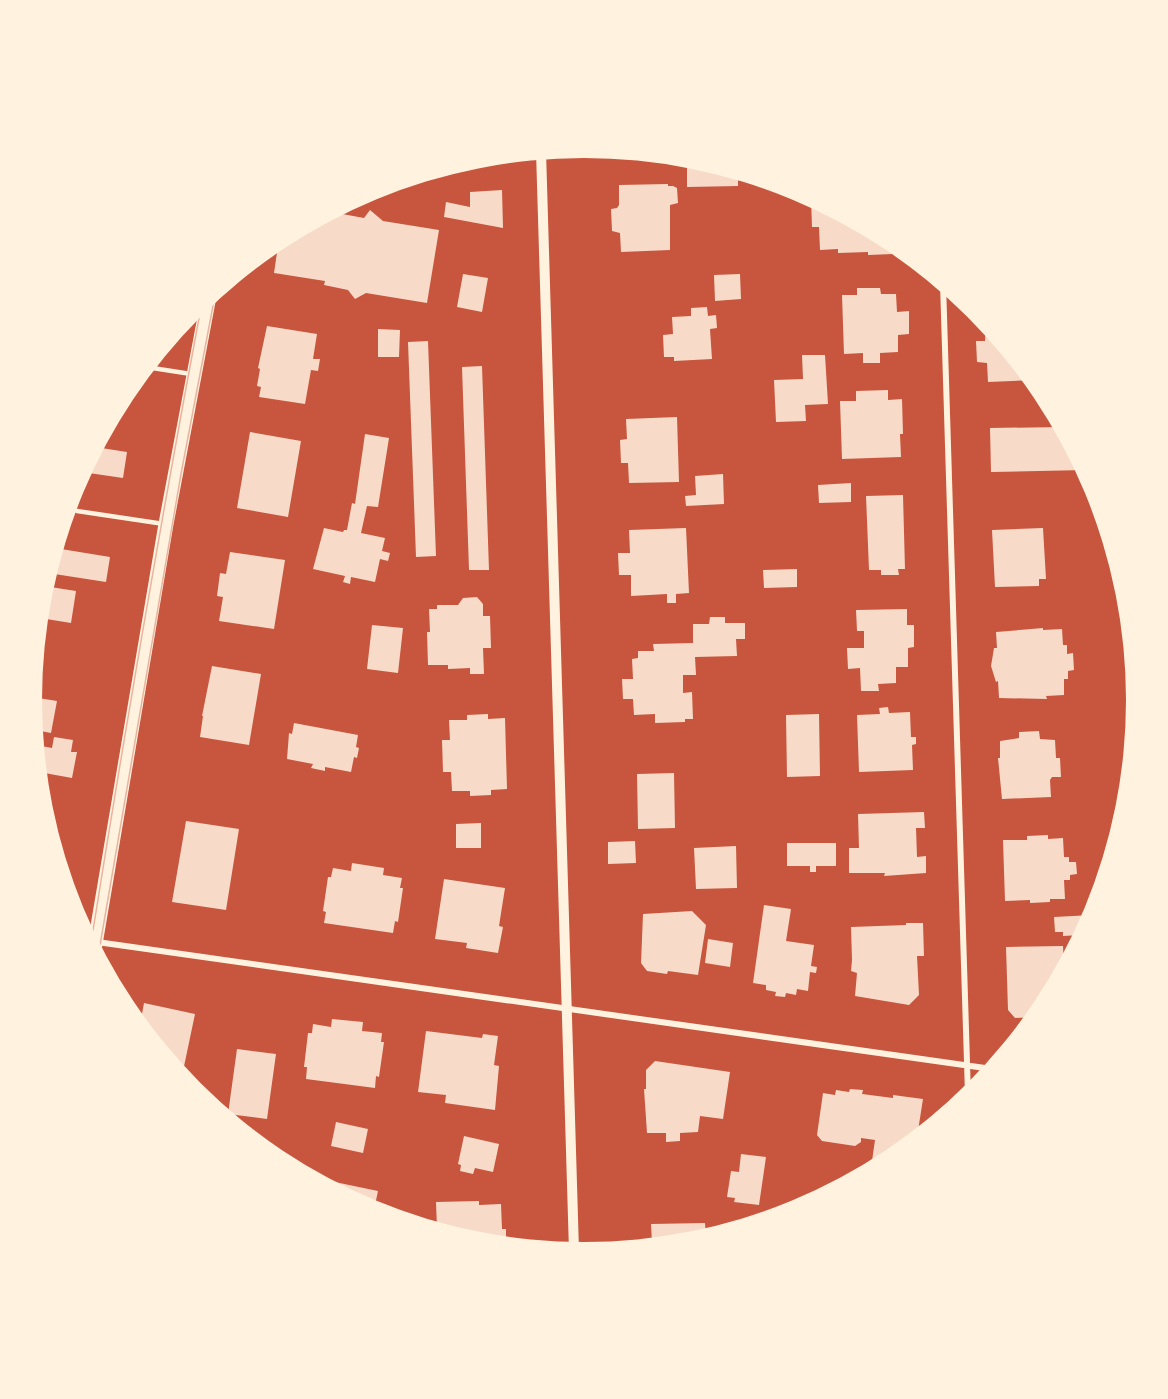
<svg xmlns="http://www.w3.org/2000/svg" width="1168" height="1399" viewBox="0 0 1168 1399" font-family="'Public Sans',sans-serif">
<style>
.building{fill:#f7dbc8}
.lines{fill:none;stroke-linecap:round;stroke-linejoin:round}
.service{stroke:#fff3e0;stroke-width:4.5}
.minor{stroke:#fff3e0;stroke-width:6}
.tertiary{stroke:#fff3e0;stroke-width:10}
.primary{stroke:#fff3e0;stroke-width:15}
.tram{stroke:#e9b49f;stroke-width:1.5}
</style>
<rect width="100%" height="100%" fill="#c8553d"/>
<!-- building -->
<path class="building" d="M687,162H707L738,172V186L687,187Z
M668,184V186H673L677,188L678,203L670,205V250L621,252L620,233L612,231L611,209L617,208L619,205V185Z
M502,190L503,228L444,217L446,202L470,207V192Z
M811,197L891,240L893,254L868,255V252L838,253V249L820,250L819,227H812Z
M370,210L383,221L439,230L427,303L366,293L355,299L348,290L324,285L325,281L274,273L279,239L324,215L336,217L337,213L364,218Z
M463,274L488,278L482,312L457,307Z
M740,274L741,299L715,301L714,275Z
M857,288H880L881,294H896L897,312L909,311V334L898,335V352L880,353V363H863V353L844,354L842,295H857Z
M707,307L708,316L716,315L717,328L710,329L712,359L674,361V357H664L663,335L673,334L672,317L691,316V308Z
M986,322L1033,380L988,382L987,363L977,362L976,341H985Z
M267,326L317,334L313,359H320L318,371L311,370L305,404L259,397L261,387L257,386L260,369L258,368Z
M378,329L400,330L399,357H378Z
M428,341L436,556L416,557L408,342Z
M802,355H825L828,404L805,405L806,421L776,422L774,380L803,379Z
M482,366L489,570H469L462,367Z
M888,390V400L902,399L903,434H900L901,457L842,459L840,401H856V391Z
M677,417L679,482L629,483L628,463H621L620,440L627,439L626,419Z
M1062,427L1085,470L991,472L990,428Z
M250,432L301,441L288,517L237,508Z
M365,434L389,438L378,507L367,506L361,533L385,538L382,551L390,553L388,561L380,559L375,582L351,577L350,584L343,582L345,576L313,569L324,528L343,532L344,530H347L352,503L355,504Z
M95,447L127,452L123,478L82,472Z
M723,474L724,504L686,506L685,496L696,495L695,476Z
M851,483V502L819,503L818,485Z
M903,495L905,569H898L899,575H881V570H869L866,496Z
M686,528L689,593L676,594V603H667V594L631,596V575H619L618,553H630L629,530Z
M1043,528L1046,579H1039V586L995,587L992,530Z
M55,548L110,557L106,582L48,573Z
M230,552L285,560L274,629L219,621L223,597L217,596L220,573L226,574Z
M797,569V587L764,588L763,570Z
M44,586L76,591L71,623L40,618Z
M477,597L483,604V616H490L491,648H483L484,674H470V668L448,669V665H428L427,632H430L429,609H437V605H458L463,598Z
M907,609V625H914V647L908,648V667H896V683L878,684L879,691H861L860,668L848,669L847,648H864V631H857L856,610Z
M710,617H725V623H745V639H736L737,656L695,657L696,675H683V693L692,692L693,719H685V722L655,723V714L634,715L633,699H623L622,679H633L632,659L638,658V651H654L653,644L693,643V624H709Z
M372,625L403,628L398,673L367,669Z
M1043,628V630L1062,629L1063,645H1067V654L1073,653L1074,670L1068,671V679H1064V695L1046,696L1047,699L999,698L998,681L996,682L991,666L994,648H997L996,632Z
M212,666L261,674L249,745L200,737L203,716H202Z
M32,697L57,701L51,733L35,730Z
M888,707L889,713L910,712L911,737H916V744L912,745L913,770L859,772L857,715L880,714L879,708Z
M488,714V719L505,718L507,789L491,790V795L470,796V791H452L451,772H443L442,740H450L449,720H467V715Z
M819,714L820,776L787,777L786,715Z
M1131,714H1135L1133,732H1132Z
M294,723L358,735L356,747L359,748L357,758L354,757L351,772L325,767V771L311,768L313,764L287,759L289,733L292,734Z
M1039,731L1040,739L1055,740L1056,758H1060L1061,777H1052L1050,780L1051,797L1002,799L998,758H1000V741L1019,738V732Z
M54,737L73,740L71,752H77L72,778L39,772L36,745L52,748Z
M674,773L675,828L638,829L637,774Z
M924,812L925,828H916L917,857L926,856V873L884,876L885,873H849V848H859L858,814Z
M186,821L239,829L226,910L172,902Z
M481,823V848H456V824Z
M1048,835V839L1063,838L1064,857H1069V862H1076L1077,874L1070,875V880H1064L1065,899H1050V902L1030,903V900L1005,901L1003,840H1027V836Z
M635,841L636,863L608,864V842Z
M787,843H836V866H816V872H810V866H787Z
M736,846L737,888L696,889L694,848Z
M352,863L384,868L383,875L402,878L400,888H403L398,922L395,921L393,933L324,923L326,912L323,911L328,877H331L333,868L351,871Z
M444,879L505,888L499,926L503,927L498,953L466,948L467,943L435,939Z
M764,905L791,909L786,941L814,945L811,966L817,967L816,973L810,972L808,991L797,989L796,995L786,993L785,997L775,996L776,992L766,990V985L753,983Z
M692,911L706,925L698,975L668,971L667,974L647,971L641,963L643,914Z
M1092,915L1081,935L1063,936V932H1055L1054,917Z
M906,923H923L924,956H917L919,995L909,1005L855,996L857,973L851,971L852,960L851,927L906,925Z
M708,939L733,943L730,967L705,963Z
M1063,946L1064,968L1043,1007L1035,1017L1015,1018L1008,1010L1006,947Z
M144,1003L195,1014L182,1076L140,1025Z
M332,1019L363,1022L362,1031L382,1033L381,1042H384L379,1077L376,1076L375,1088L306,1079L307,1067H304L308,1033H312L313,1024L331,1027Z
M426,1031L482,1038L483,1034L498,1036L494,1065L499,1066L495,1110L445,1103L446,1095L418,1092Z
M237,1049L276,1054L267,1119L228,1114Z
M655,1061L730,1072L723,1119L700,1116L698,1132L680,1133V1141L666,1142V1133H647L644,1089H646V1070Z
M850,1089L863,1090L862,1094L893,1098V1095L923,1099L917,1137L907,1145L900,1144L899,1152L896,1151L895,1155L885,1162L872,1161L875,1140L861,1138V1142L855,1146L822,1141L817,1135L823,1093L835,1095L836,1090L849,1092Z
M336,1122L368,1129L363,1153L331,1146Z
M464,1136L499,1144L493,1172L475,1168L473,1174L460,1171L461,1165L458,1164Z
M741,1154L766,1157L759,1205L734,1202L735,1198L727,1197L731,1171L739,1172Z
M330,1181L378,1191L374,1210L329,1187Z
M479,1201V1205L501,1204L502,1229H506V1244L476,1241L437,1229L436,1202Z
M705,1223L706,1237L691,1241L638,1247V1244L652,1243L651,1224Z"/>
<g class="lines">
<!-- service -->
<path class="service" d="M146,367L191,374
M77,511L164,524"/>
<!-- minor -->
<path class="minor" d="M943,283L968,1095
M97,942L992,1069"/>
<!-- tertiary -->
<path class="tertiary" d="M541,151L574,1251"/>
<!-- primary -->
<path class="primary" d="M94,950L166,524L209,296"/>
<!-- tram -->
<path class="tram" d="M91,943C125,729 162,515 202,302
M98,957L181,474L216,290"/>
</g>
<!-- crop -->
<path d="M0 0H1168V1399H0ZM42 700a542 542 0 1 1 1084 0a542 542 0 1 1-1084 0Z" fill="#fff3e0" fill-rule="evenodd"/>
</svg>
